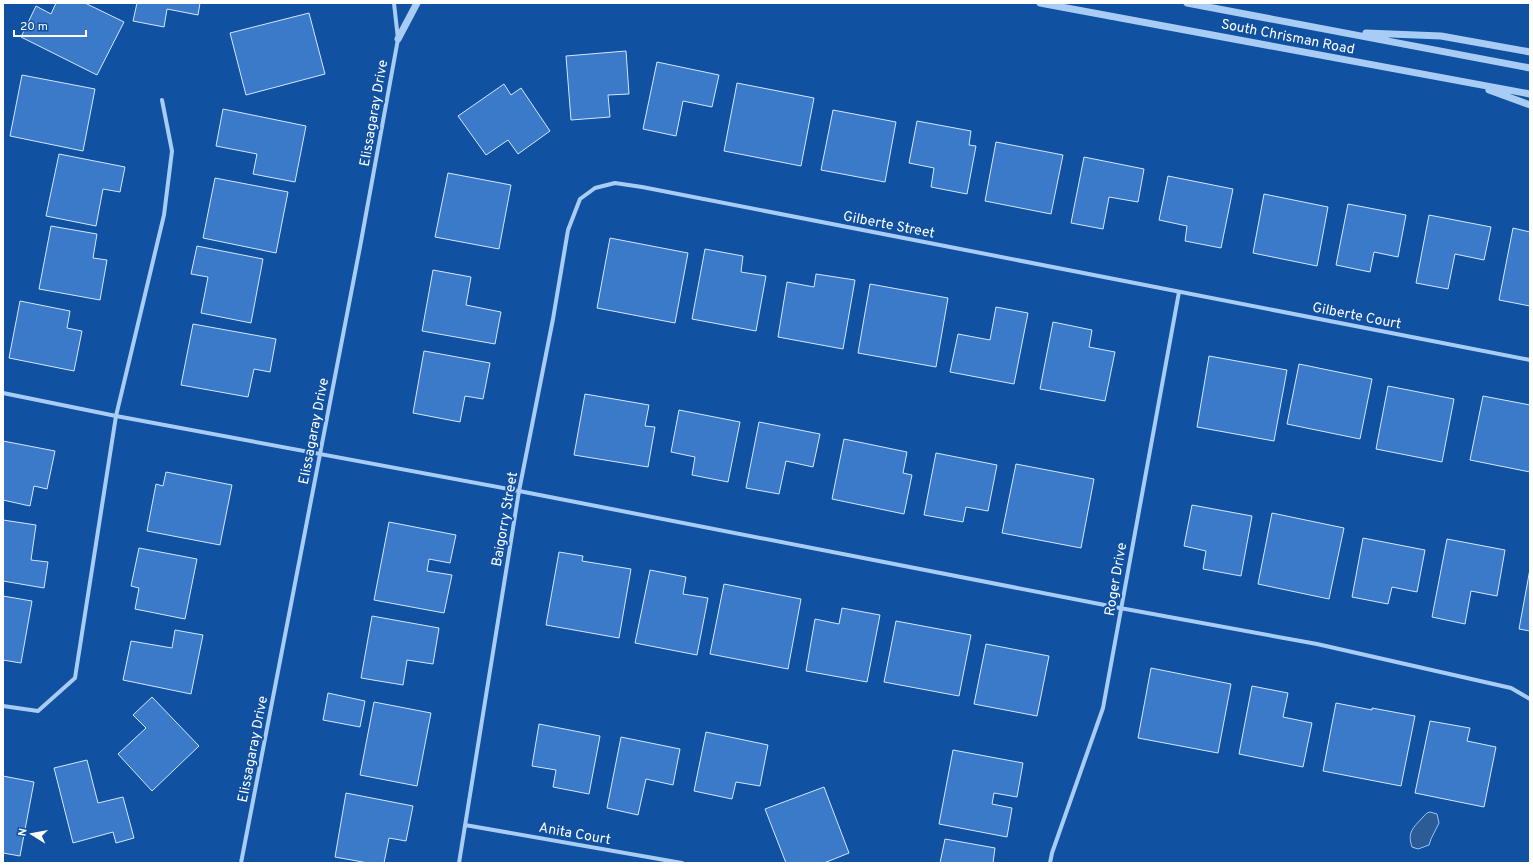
<svg xmlns="http://www.w3.org/2000/svg" width="1533" height="866" viewBox="0 0 1533 866" font-family="Overpass,sans-serif">
<style>
.water{fill:#2c5b96;stroke:#9bc7f8}
.building{fill:#3a7ac8;stroke:#d2e7fe}
.lines{fill:none;stroke-linecap:round;stroke-linejoin:round}
.minor{stroke:#a9ccf5;stroke-width:4}
.tertiary{stroke:#a9ccf5;stroke-width:7}
.labels{text-anchor:middle;stroke-width:4;stroke-linejoin:round;paint-order:stroke}
.street-label{font-size:14px;fill:#fff;stroke:#1151a1}
</style>
<rect width="100%" height="100%" fill="#1151a1"/>
<!-- water -->
<path class="water" d="M1430,812L1437,814L1439,823L1431,839L1429,845L1418,849L1412,847C1407,832 1413,828 1423,817C1426,814 1426,813 1430,812Z"/>
<!-- building -->
<path class="building" d="M56,3H85L124,22L97,75L21,37L36,6L51,14Z
M137,3H200L198,15L167,9L164,27L133,21Z
M309,13L325,74L246,95L230,33Z
M626,51L629,94L608,95L610,117L571,120L566,56Z
M657,62L719,75L712,107L683,101L676,136L643,129Z
M22,75L95,89L83,151L10,136Z
M737,83L814,98L801,166L724,151Z
M504,84L511,95L521,88L550,131L518,154L508,140L486,155L458,116Z
M223,109L306,126L295,182L253,174L257,154L216,146Z
M833,110L896,122L885,182L821,170Z
M917,121L971,131L969,145L976,146L967,194L931,187L934,168L909,163Z
M996,142L1063,155L1051,214L985,201Z
M59,154L125,167L120,192L103,189L96,226L46,216Z
M1084,157L1144,169L1138,202L1109,197L1103,229L1071,223Z
M448,173L511,185L499,249L435,237Z
M1168,176L1233,189L1221,248L1185,241L1187,226L1159,220Z
M215,178L288,192L276,253L203,238Z
M1264,194L1328,207L1317,266L1253,253Z
M1348,204L1406,215L1398,257L1374,252L1370,272L1336,265Z
M1429,215L1491,227L1484,260L1455,254L1448,289L1416,283Z
M51,226L97,234L93,258L107,260L100,300L39,289Z
M1513,228L1530,232V306L1499,300Z
M610,238L688,253L675,323L597,308Z
M197,246L263,259L251,323L201,313L208,277L191,274Z
M705,249L743,256L741,272L766,276L756,331L692,319Z
M433,270L471,277L466,305L501,312L495,344L422,331Z
M816,274L855,280L843,349L778,337L787,282L814,287Z
M870,284L948,298L936,367L858,353Z
M20,301L70,311L67,328L82,331L74,371L9,358Z
M996,307L1028,313L1014,384L950,372L958,334L990,340Z
M1053,322L1092,330L1089,347L1115,352L1105,401L1040,389Z
M193,324L276,339L270,372L254,369L248,397L181,385Z
M424,351L490,363L483,399L465,396L460,422L413,413Z
M1209,356L1287,370L1274,441L1197,427Z
M1299,364L1372,379L1360,439L1287,424Z
M1388,386L1454,399L1442,462L1376,449Z
M585,394L649,405L645,426L655,427L648,467L574,455Z
M1483,396L1530,405V472L1470,460Z
M679,410L740,422L728,482L692,475L695,457L671,452Z
M759,422L820,434L813,467L786,461L779,494L746,488Z
M844,439L907,452L903,473L912,475L904,514L832,499Z
M3,441L55,451L47,489L34,486L30,506L3,500Z
M936,453L997,465L988,511L966,507L963,522L924,515Z
M1016,464L1094,479L1081,548L1002,533Z
M166,472L232,485L220,545L147,531L156,484L163,486Z
M1192,505L1252,516L1241,576L1203,569L1206,551L1184,546Z
M1272,513L1344,528L1329,599L1258,584Z
M3,520L36,525L31,560L48,562L44,588L3,581Z
M389,522L456,535L450,563L429,559L427,571L452,575L444,613L374,600Z
M1363,538L1425,550L1417,592L1392,587L1388,604L1352,597Z
M1447,539L1505,550L1497,596L1471,591L1465,624L1432,617Z
M139,548L197,559L185,619L135,609L139,588L131,586Z
M559,552L583,556L582,561L631,569L619,638L546,625Z
M1530,569V631L1519,629Z
M650,570L686,577L683,594L708,598L697,655L635,643Z
M724,584L801,599L788,669L710,654Z
M3,596L32,601L21,663L3,660Z
M842,608L880,615L867,682L806,671L815,619L839,624Z
M372,616L439,628L433,664L407,660L403,685L361,678Z
M896,621L971,635L959,696L884,682Z
M175,630L203,635L191,694L123,680L131,641L172,648Z
M986,644L1049,656L1037,716L974,704Z
M1151,668L1231,684L1218,753L1138,738Z
M1252,686L1288,693L1283,717L1312,723L1303,767L1239,754Z
M328,693L365,701L360,727L323,720Z
M152,697L199,746L152,791L118,754L146,728L133,715Z
M374,702L431,713L417,786L360,775Z
M1336,703L1372,710V708L1415,716L1401,786L1323,771Z
M1430,721L1470,728L1467,741L1496,747L1484,807L1415,793Z
M539,724L600,736L589,794L553,787L556,770L532,766Z
M706,732L768,745L760,786L736,782L732,799L694,791Z
M621,737L680,749L673,785L646,779L638,815L607,808Z
M953,750L1023,763L1017,797L994,793L992,804L1012,808L1007,837L939,824Z
M87,760L98,803L123,797L134,838L116,843L113,832L73,843L54,768Z
M3,776L34,782L20,856L3,853Z
M824,787L849,853L824,863H786L765,809Z
M346,793L413,806L406,841L389,838L384,863H368L335,857Z
M945,839L995,848L993,863H940Z"/>
<g class="lines">
<!-- minor -->
<path class="minor" d="M3,393L116,416L519,491L1120,608L1317,644L1511,688L1530,699
M3,706L38,711L75,678L116,416L164,215L172,151L162,100
M465,825L682,863
M241,863L360,247L398,39L394,3
M459,863L519,491L553,319L568,230L580,199L595,188L615,183L642,187L1530,360
M1050,863L1052,853L1103,708L1179,292"/>
<!-- tertiary -->
<path class="tertiary" d="M1040,3L1530,94
M1187,3L1530,68
M1366,33L1441,36L1530,52
M398,39L417,3
M1489,90L1530,105"/>
</g>
<g class="labels">
<!-- street labels -->
<g class="street-label">
<text transform="translate(1288 36) rotate(11)" y="5">South Chrisman Road</text>
<text transform="translate(373 113) rotate(-80)" y="5">Elissagaray Drive</text>
<text transform="translate(889 224) rotate(11)" y="5">Gilberte Street</text>
<text transform="translate(1357 315) rotate(11)" y="5">Gilberte Court</text>
<text transform="translate(313 431) rotate(-79)" y="5">Elissagaray Drive</text>
<text transform="translate(504 519) rotate(-80)" y="5">Baigorry Street</text>
<text transform="translate(1115 579) rotate(-80)" y="5">Roger Drive</text>
<text transform="translate(252 749) rotate(-79)" y="5">Elissagaray Drive</text>
<text transform="translate(575 833) rotate(10)" y="5">Anita Court</text>
</g>
</g>
<!-- border -->
<rect width="1533" height="866" fill="none" stroke="#ffffff" stroke-width="8"/>
<!-- north arrow -->
<g transform="translate(32 834) rotate(281)" stroke="#1151a1" stroke-width="3" paint-order="stroke">
<path d="M0-3L7 15L0 10L-7 15Z" fill="#ffffff"/>
<text y="-6" font-size="11" font-weight="bold" text-anchor="middle" fill="#ffffff">N</text>
</g>
<!-- scale -->
<path d="M14 30v6h72v-6" fill="none" stroke="#ffffff" stroke-width="2"/>
<text x="20" y="30" font-size="12" fill="#ffffff" stroke="#1151a1" stroke-width="3" paint-order="stroke">20 m</text>
</svg>
